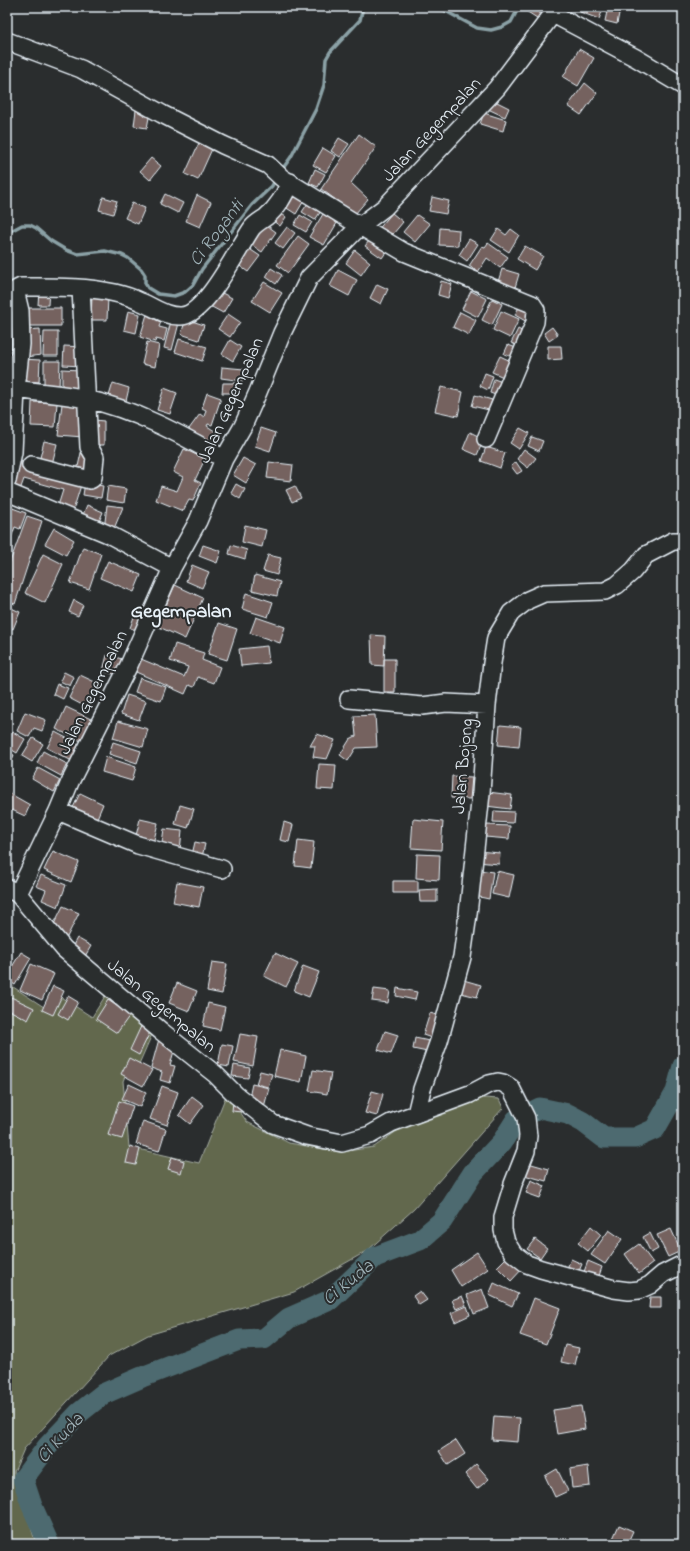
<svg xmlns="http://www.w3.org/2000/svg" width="690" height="1551" viewBox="0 0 690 1551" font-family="'Indie Flower',sans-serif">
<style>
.green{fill:#62684e;stroke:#a5aca3}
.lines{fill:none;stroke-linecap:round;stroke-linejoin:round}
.stream{stroke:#8ba1a6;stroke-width:3.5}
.river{stroke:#4d6b70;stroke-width:21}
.building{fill:#74625e;stroke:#e8f1f8}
.minor-casing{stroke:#e8f1f8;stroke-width:20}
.minor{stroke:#2a2d2e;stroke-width:17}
.labels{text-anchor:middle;stroke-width:4;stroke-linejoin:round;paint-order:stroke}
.street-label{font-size:18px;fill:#e8f1f8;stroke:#2a2d2e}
.water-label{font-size:19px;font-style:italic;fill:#a2b5bb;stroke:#2a2d2e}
.quarter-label{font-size:20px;font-weight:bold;fill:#e8f1f8;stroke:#2a2d2e}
</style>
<rect width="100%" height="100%" fill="#2a2d2e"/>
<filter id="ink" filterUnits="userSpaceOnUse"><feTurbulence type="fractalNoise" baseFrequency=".025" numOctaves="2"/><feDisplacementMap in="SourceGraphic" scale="8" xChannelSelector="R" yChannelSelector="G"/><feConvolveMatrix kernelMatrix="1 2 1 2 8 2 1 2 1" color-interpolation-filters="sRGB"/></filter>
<g filter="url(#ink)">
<!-- green -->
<path class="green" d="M7,983L50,1011L59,996L92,1017L107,993L153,1032L139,1064L132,1061L123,1081L129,1147L199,1163L227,1093L247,1122L289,1143L341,1152L374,1147L414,1119L457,1105L484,1098L499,1099L503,1108L414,1209L367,1251L294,1292L148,1335L109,1356L24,1449L14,1472L36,1544H7Z"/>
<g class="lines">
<!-- stream -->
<path class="stream" d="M438,7L477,28L491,30L502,27L511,22L519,7
M281,171L291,157L316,109L324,85L326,59L330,52L360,20L363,7
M7,233L22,225H30L36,228L51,241L66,250L77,254L105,251L122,255L128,258L141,269L145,275V283L148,288L158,294L174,296L185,292L193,285L202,269L252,205L272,186L276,178"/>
<!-- river -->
<path class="river" d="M49,1544L32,1506L23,1479L47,1447L79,1413L103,1394L142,1377L239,1340L264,1339L289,1318L330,1300L375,1257L420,1240L442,1221L473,1173L502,1142L516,1120L540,1108L568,1114L583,1122L604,1138H635L655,1129L676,1092L683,1066"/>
</g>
<!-- building -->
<path class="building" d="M528,7H544L537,18L526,11Z
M581,7H604L599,19L580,12Z
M608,7L620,8L617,24L605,21Z
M579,49L594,58L578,86L563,77Z
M585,83L597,93L581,115L568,106Z
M493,100L509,108L505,117L488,109Z
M136,110L150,112L147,128L134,126Z
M484,113L506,120L503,131L480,124Z
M359,134L376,147L351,183L368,199L355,214L321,189Z
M339,138L349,144L340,157L331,151Z
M199,143L212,149L198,180L185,174Z
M323,148L336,156L326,172L313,165Z
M151,158L161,166L150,180L140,171Z
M315,169L325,174L318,187L309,183Z
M295,190L306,197L296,214L285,207Z
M165,194L183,203L178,213L160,204Z
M197,195L211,202L200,227L186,221Z
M103,197L117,201L113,214L99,210Z
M432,197L449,201L446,214L429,211Z
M310,200L323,208L315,220L302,212Z
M132,203L145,208L138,224L125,218Z
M279,212L286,217L280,226L273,221Z
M392,213L403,222L388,240L377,231Z
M323,214L337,223L324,245L309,237Z
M300,215L312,222L306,232L294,225Z
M417,215L430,224L415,242L403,232Z
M265,224L276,232L262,252L250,244Z
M287,227L295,233L283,249L275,243Z
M440,228L459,230L458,246L439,245Z
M498,229L506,235L511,229L519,235L509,252L491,240Z
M298,236L309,244L288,273L277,265Z
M373,236L389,248L382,258L365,246Z
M469,239L478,244L467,261L459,255Z
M488,243L508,257L500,268L487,258L478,272L469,266L482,246L485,247Z
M525,246L543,256L535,270L517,259Z
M248,248L260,256L248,272L237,264Z
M355,250L370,262L361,275L346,263Z
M271,268L282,275L276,284L266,277Z
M502,269L519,274L514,291L497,285Z
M338,270L357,280L349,296L330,286Z
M441,281L452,284L448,298L438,295Z
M264,282L282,293L270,312L252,301Z
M377,284L388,289L381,304L370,298Z
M39,290H49L48,305H38Z
M218,291L232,298L223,313L210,306Z
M471,291L487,299L478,317L462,309Z
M92,296L108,297L107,320H91Z
M492,299L502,304L492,325L482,320Z
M521,303L533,310L527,322L515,315Z
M28,308H61V326H28Z
M128,311L140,314L136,333L124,330Z
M148,311L163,316L159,327L167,329L164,341L156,339L155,342L140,337Z
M501,311L519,319L510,338L493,330Z
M460,312L476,320L469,335L453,327Z
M16,314L19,327L7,331V317Z
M228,314L240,322L230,337L218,329Z
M186,319L204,325L199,340L181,334Z
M171,321L179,323L172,350L164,348Z
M552,327L558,335L549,341L544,333Z
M40,329L41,355L26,357L25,330Z
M518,329L527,334L521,347L511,343Z
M44,332H58V356H43Z
M179,339L207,347L202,361L175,352Z
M230,340L241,347L233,361L222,354Z
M147,342L159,345L155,367L142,364Z
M508,345L522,350L518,359L504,354Z
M64,346L83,347L82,366L63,365Z
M548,346H561L562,359L548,360Z
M500,356L515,363L508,379L492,372Z
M22,359L40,360L39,382L21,381Z
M44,361H60L59,387H44Z
M222,367L244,369L243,381L221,378Z
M62,369L80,370L79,390H62Z
M485,373L493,376L488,390L480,386Z
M494,379L505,383L501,397L490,393Z
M113,383L129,388L126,401L109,396Z
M223,383H235L234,393H222Z
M441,387L463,392L458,416L435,411Z
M164,388L177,393L170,414L157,410Z
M207,393L221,398L212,425L208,424L207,426L221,435L215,445L200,435L199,437L189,429L200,414L204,417L206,410L202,408Z
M475,395L492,400L489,410L472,406Z
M32,402L57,403L55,427L31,426Z
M62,404L86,406L83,437L58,435Z
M94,420L104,421V445H93Z
M261,428L276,433L270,451L255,446Z
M520,428L529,433L519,449L510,443Z
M470,432L484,439L477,455L463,449Z
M532,437L543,441L539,451L528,446Z
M44,441L57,444L52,464L39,462Z
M486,447L505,453L500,468L481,461Z
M184,449L205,459L195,480L201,483L193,501L189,500L183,511L156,500L161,486L177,491L183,477L173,472Z
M524,449L536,458L528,468L517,459Z
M81,453L92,456L88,474L77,471Z
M243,458L256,465L246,483L233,475Z
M18,460L82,482L72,514L57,509L63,490L24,479L19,493L9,490Z
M269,462L293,465L291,481L267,478Z
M516,462L522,471L517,474L511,466Z
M85,483L103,486L101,498L83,495Z
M236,484L245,489L240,499L231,493Z
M108,486L126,489L124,503L106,500Z
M295,486L301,498L292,502L286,490Z
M87,505L103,512L98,524L82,517Z
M107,505L123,507L113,531L104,530Z
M7,506L26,513L20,529L15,527L7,549Z
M27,516L42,521L15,604L7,601V570Z
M245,525L266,530L262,547L242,542Z
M54,528L74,540L66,555L45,544Z
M203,545L221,551L217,563L199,556Z
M231,545L247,550L245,559L229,554Z
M83,547L101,554L89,589L70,583Z
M43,554L63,564L45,603L25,593Z
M268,555L281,558L277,575L263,571Z
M108,561L141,575L134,592L100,578Z
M192,565L209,572L202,588L186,581Z
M255,575L280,582L277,596L252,590Z
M175,585L203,598L185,639L157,626Z
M246,593L273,602L268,617L242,609Z
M74,600L83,605L78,616L69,612Z
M7,606L20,612L13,629L7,626Z
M135,614L144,618L139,631L130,628Z
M256,617L285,627L280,643L250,633Z
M219,623L237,629L227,660L208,654Z
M371,635L385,636L384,666L372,665Z
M175,644L204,653L202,660L220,667L214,683L198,677L194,687L189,685L185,694L136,672L141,659L184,677L188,667L170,661Z
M267,646L269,663L241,666L239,649Z
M107,655L122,659L117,675L103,671Z
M384,659H395V692H384Z
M64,672L74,677L70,686L60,681Z
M80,675L97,683L86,707L69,698Z
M140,678L166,687L161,701L135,692Z
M57,684L68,688L63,699L53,694Z
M127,695L146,701L139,720L121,714Z
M66,707L95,721L85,743L56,729Z
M25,712L46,720L42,731L34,728L29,737L17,731Z
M375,715L377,747L356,748L348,761L340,755L350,739L356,736L354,716Z
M118,721L148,729L143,747L113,738Z
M500,725L521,727L519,747L498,745Z
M13,732L25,739L17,753L7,747V743Z
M55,732L80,745L72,761L47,748Z
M317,734L335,740L327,759L313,757L315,746H310Z
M33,738L43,744L32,762L22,756Z
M113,742L141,751L137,763L109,754Z
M43,751L67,764L61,776L37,763Z
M7,752L14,755L7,772Z
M106,757L136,767L132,781L102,772Z
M319,764L336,765L334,790L317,789Z
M38,768L60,780L54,792L32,779Z
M452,776L472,777L470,799L451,798Z
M7,792L30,805L25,816L12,810L9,816L7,815Z
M488,792L512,795L510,809L486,806Z
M80,793L103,804L95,823L71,812Z
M180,805L194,809L188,828L175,824Z
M494,811L514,812L513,823L493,822Z
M140,819L158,823L153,844L135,840Z
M413,819L443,822L441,850L411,848Z
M284,822L293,825L289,842L280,840Z
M486,825L510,826L509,839L485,837Z
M164,829L182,831L180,851L161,849Z
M298,840L314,842L311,868L295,866Z
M195,842L205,844L202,857L192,855Z
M53,851L79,862L71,882L44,870Z
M478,851L500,853L499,864L477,862Z
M417,854L440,855L439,880L416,878Z
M479,870L493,872L489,899L475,896Z
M497,871L514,875L509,898L492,894Z
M41,875L66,885L58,907L42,900L46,890L36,886Z
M393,881H418V893H393Z
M177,882L203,887L199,907L173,902Z
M437,889V902H420L419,890Z
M63,906L79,913L66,939L50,932Z
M77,938L91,946L84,958L70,951Z
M21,952L31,958L15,985L7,980V975Z
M275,953L298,964L286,987L264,976Z
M212,962L227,964L222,994L207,991Z
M31,964L54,974L42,1000L20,990Z
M303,966L319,972L309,997L294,991Z
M460,979L481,985L477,997L457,992Z
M177,983L197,991L189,1011L169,1003Z
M53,986L64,991L53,1015L42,1010Z
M397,988L417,992L415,1000L396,996Z
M374,989L390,991L388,1003L372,1001Z
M68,996L78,1002L68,1020L58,1014Z
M11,997L34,1008L28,1020L7,1009V1005Z
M108,1000L130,1015L117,1033L96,1019Z
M208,1003L225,1007L220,1030L203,1026Z
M430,1013L444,1017L437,1040L423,1035Z
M143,1022L153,1026L139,1055L130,1050Z
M385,1031L398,1035L391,1054L378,1050Z
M240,1034L258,1037L253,1066L234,1062Z
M415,1038L434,1042L432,1053L413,1049Z
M159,1039L176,1044L170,1065L175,1066L170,1083L160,1080L162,1072L151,1068Z
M222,1044L233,1046L229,1067L218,1065Z
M280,1050L306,1056L301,1082L274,1076Z
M129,1058L152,1070L143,1086L121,1074Z
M234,1065L250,1068L248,1078L232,1076Z
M313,1070L331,1073L327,1094L309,1091Z
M260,1071L272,1074L268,1087L256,1084Z
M129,1084L146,1092L140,1107L122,1099Z
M252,1084L269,1088L264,1107L248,1102Z
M162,1086L178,1092L167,1125L150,1119Z
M372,1091L383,1094L377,1116L365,1113Z
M192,1096L204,1105L190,1124L179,1115Z
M119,1101L133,1106L122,1139L108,1135Z
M233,1102L243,1103L242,1112L232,1111Z
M143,1121L166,1129L159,1151L136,1144Z
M130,1146L140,1149L136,1165L126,1163Z
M172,1157L184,1161L181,1173L168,1169Z
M528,1163L549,1169L546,1181L524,1175Z
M531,1180L545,1186L540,1198L526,1193Z
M591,1226L601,1235L588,1251L578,1243Z
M671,1229L681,1251L668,1257L657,1235Z
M609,1230L622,1239L605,1264L591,1255Z
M650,1233L658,1249L651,1253L643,1237Z
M535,1239L547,1248L540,1258L527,1249Z
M639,1244L653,1263L639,1274L625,1254Z
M477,1252L488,1269L461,1287L451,1270Z
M510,1254L524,1267L511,1281L497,1267Z
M571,1259L582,1264L576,1278L565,1273Z
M588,1261L602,1267L597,1282L582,1277Z
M494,1283L518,1294L512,1306L489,1295Z
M482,1289L489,1308L474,1314L467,1295Z
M420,1291L427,1300L419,1305L413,1296Z
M462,1296L466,1305L456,1309L452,1300Z
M650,1297H661V1308H649Z
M534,1298L560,1308L546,1344L520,1335Z
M467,1306L470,1315L455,1322L451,1313Z
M565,1345L579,1348L575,1365L561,1362Z
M581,1406L585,1429L557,1434L553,1410Z
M494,1416L520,1418L518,1442L492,1440Z
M456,1440L465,1454L448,1465L439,1451Z
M476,1464L489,1479L477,1489L465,1474Z
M588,1466L590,1486L572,1488L570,1469Z
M557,1469L568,1491L555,1497L545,1476Z
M619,1525L633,1531L627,1544L611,1543Z"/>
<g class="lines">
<defs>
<path id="minor" d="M553,14L636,58L683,86
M7,41L81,69L162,114L223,145L268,165L282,178L360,226L404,252L532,304L536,310L535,322L486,439
M7,387C33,393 60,393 86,399C134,409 182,435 224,459
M31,465L90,480L92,479L93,477L95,457L89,447L81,289
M7,481L13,452L16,389L21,344L20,311L16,294L17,289L21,287C52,287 85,286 115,293C124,295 133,298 141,302C154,307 166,317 181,316C206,315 238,248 252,228C256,223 262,220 266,217C278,207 284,196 290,182
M7,492L108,534L172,568
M349,699L422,706L446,703L487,705
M58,811L138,845L222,869
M7,888L18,894L64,949L161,1031L215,1074L236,1095L273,1124L307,1136L342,1143L370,1135L391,1123L470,1094L489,1084L498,1082L503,1083L511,1088L526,1118L528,1136L526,1151L513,1184L503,1217V1230L506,1242L513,1253L527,1264L541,1269L614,1289L629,1291L639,1290L650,1285L663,1274L683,1264
M18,894L58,811L70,782L129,665L172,568L198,521L224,459L243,426L258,392L282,333L309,278L360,226L385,207L497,88L558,7
M416,1114L422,1089L439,1041L462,957L468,914L481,793L487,705L492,663L496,638L511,613L528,600L544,593L605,591L617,585L633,571L646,555L673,541H683"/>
</defs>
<!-- minor casing -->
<use href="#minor" class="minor-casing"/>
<!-- minor -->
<use href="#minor" class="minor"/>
</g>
</g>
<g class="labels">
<!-- street labels -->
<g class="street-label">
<text transform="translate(431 129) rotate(-47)" y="6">Jalan Gegempalan</text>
<text transform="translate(230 400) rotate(-66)" y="6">Jalan Gegempalan</text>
<text transform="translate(92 692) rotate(-64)" y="6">Jalan Gegempalan</text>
<text transform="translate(462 766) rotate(-85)" y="6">Jalan Bojong</text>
<text transform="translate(162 1005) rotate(40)" y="6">Jalan Gegempalan</text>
</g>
<!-- water labels -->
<g class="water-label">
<text transform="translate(215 232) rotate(-53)" y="7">Ci Roganti</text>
<text transform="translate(347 1281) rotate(-39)" y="7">Ci Kuda</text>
<text transform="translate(59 1437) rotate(-48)" y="7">Ci Kuda</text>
</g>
<!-- quarter labels -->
<g class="quarter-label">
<text x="181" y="617">Gegempalan</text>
</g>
</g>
<!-- margin -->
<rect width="690" height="1551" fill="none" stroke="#2a2d2e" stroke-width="24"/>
<rect x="12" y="12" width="666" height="1527" fill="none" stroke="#e8f1f8" stroke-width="1.5" filter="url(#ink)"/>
</svg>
